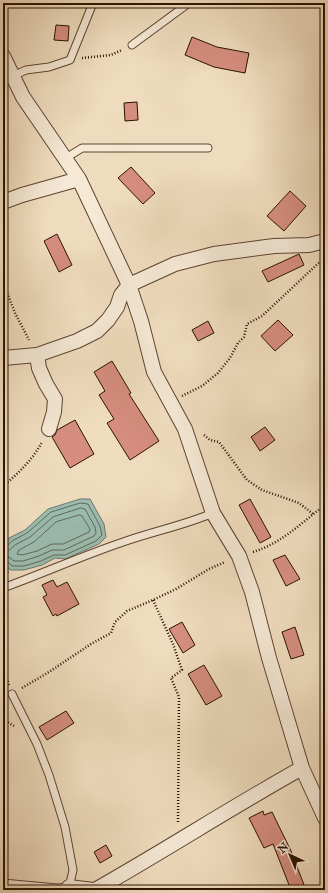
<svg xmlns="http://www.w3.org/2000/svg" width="328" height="893" viewBox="0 0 328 893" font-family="'IM FELL Double Pica',serif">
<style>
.water{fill:#9abcb0;stroke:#6e786a}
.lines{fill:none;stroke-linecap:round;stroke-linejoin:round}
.shore{stroke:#626758;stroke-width:1}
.building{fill:#d58d7f;stroke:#2b1200}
.service-casing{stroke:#5c4430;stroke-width:9}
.minor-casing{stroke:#5c4430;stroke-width:16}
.path{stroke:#2b1200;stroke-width:2.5;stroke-dasharray:1 2;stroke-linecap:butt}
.service{stroke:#f5e8d5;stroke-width:7}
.minor{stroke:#f5e8d5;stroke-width:14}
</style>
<rect width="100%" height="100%" fill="#efdcbe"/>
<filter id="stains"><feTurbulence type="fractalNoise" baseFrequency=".005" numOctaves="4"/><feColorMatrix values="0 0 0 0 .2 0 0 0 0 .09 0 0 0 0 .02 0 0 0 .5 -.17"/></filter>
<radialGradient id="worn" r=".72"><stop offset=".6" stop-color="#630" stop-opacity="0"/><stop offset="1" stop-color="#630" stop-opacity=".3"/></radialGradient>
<!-- water -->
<path class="water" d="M80,499H90L104,524L106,537L99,544L65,559L55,558L42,565L24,570H10L3,562V546L9,538L25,530L48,509Z"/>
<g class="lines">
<!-- shore -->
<path class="shore" d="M81,508L85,509L95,527L96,533L94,536L64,550H52L39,556L23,561H14L6,555L7,552L15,545L30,537L53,517Z
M80,515L82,516L90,529L89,532L63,544H52L37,551L22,555L17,554L19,550L34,542L56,522Z
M3,547L7,546L12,541L27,533L51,512L80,503L88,504L100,526L102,535L96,541L65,555H54L41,561L24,566H12L7,561L3,560"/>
</g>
<!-- building -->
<path class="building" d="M56,25L69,26L68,41L54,40Z
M192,37L217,47L249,53L245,73L214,67L185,55Z
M137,102L138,120L125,121L124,103Z
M131,167L155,193L143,204L118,178Z
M290,191L306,206L284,231L267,216Z
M57,234L72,265L59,272L44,241Z
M299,254L304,265L268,282L262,271Z
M278,320L293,335L275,351L261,336Z
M208,321L214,333L198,341L192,330Z
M112,361L131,393L129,394L159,441L130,460L107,423L114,419L99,395L105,391L94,372Z
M75,420L94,454L70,468L52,437L55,435L57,430Z
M265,427L275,440L260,451L251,437Z
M250,499L271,537L260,543L239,505Z
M285,555L300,579L286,586L273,560Z
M53,580L57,587L67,582L79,604L57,616L56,614L53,616L43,597L47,595L42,585Z
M182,622L195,645L183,653L169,629Z
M295,627L304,655L291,659L282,632Z
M204,665L222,696L206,705L188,674Z
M66,711L74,723L47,740L39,727Z
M263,811L264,815L272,812L291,851L306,890H291L273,844L264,848L249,818Z
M106,845L112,856L100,863L94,852Z"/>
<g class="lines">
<defs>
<path id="service" d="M132,45L189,3
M13,76L26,70L49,67L70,60L93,3
M66,158L82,148H208
M3,588C44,573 84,555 126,541C155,531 185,525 213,513
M12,694L37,744L49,775L65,827L73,870L69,888
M3,883L57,888L69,887"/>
<path id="minor" d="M3,56L23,97L79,179L129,285L141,321L154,372L185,429L213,513L239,556L252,592L269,658L302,768L325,818
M3,202L22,195L79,179
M37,355L39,368L46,384L55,399L54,412L49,429
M3,358L37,355L77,341L97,331L108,320L117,307L121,295L129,285L175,264L214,254L274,246L309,245L325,241
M69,887L93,890
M95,890C164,851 232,807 302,768"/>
</defs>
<!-- service casing -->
<use href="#service" class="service-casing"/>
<!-- minor casing -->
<use href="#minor" class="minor-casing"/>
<!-- path -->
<path class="path" d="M82,58L111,55L122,50
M3,282L15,313L29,340
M182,396L202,386L218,373L230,358L238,343L244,337L247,324L262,316L324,258
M204,435L210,440L219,442L247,480L262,490L299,503L313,514
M3,486C19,473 33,459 42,442
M253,552C282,543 301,523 325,505
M3,568L8,573
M153,600L173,644L182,670L171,678L179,697L178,823
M3,667L9,685
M22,688L49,672L91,644L111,633L115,622L127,611L153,600L176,589L209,569L225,562
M3,719L14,726"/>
<!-- service -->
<use href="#service" class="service"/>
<!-- minor -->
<use href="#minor" class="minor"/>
</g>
<!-- margin -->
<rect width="328" height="893" fill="none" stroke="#efdcbe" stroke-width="16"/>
<rect x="4" y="4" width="320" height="885" fill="none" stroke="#2b1200" stroke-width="2"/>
<rect x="8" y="8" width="312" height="877" fill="none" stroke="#2b1200"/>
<!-- north arrow -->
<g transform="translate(290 855) rotate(316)" stroke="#f5e8d5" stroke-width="3" paint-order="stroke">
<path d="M0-3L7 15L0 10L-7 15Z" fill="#2b1200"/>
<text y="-6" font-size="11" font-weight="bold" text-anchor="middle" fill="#2b1200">N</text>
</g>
<rect width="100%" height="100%" filter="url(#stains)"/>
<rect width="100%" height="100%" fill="url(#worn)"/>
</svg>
